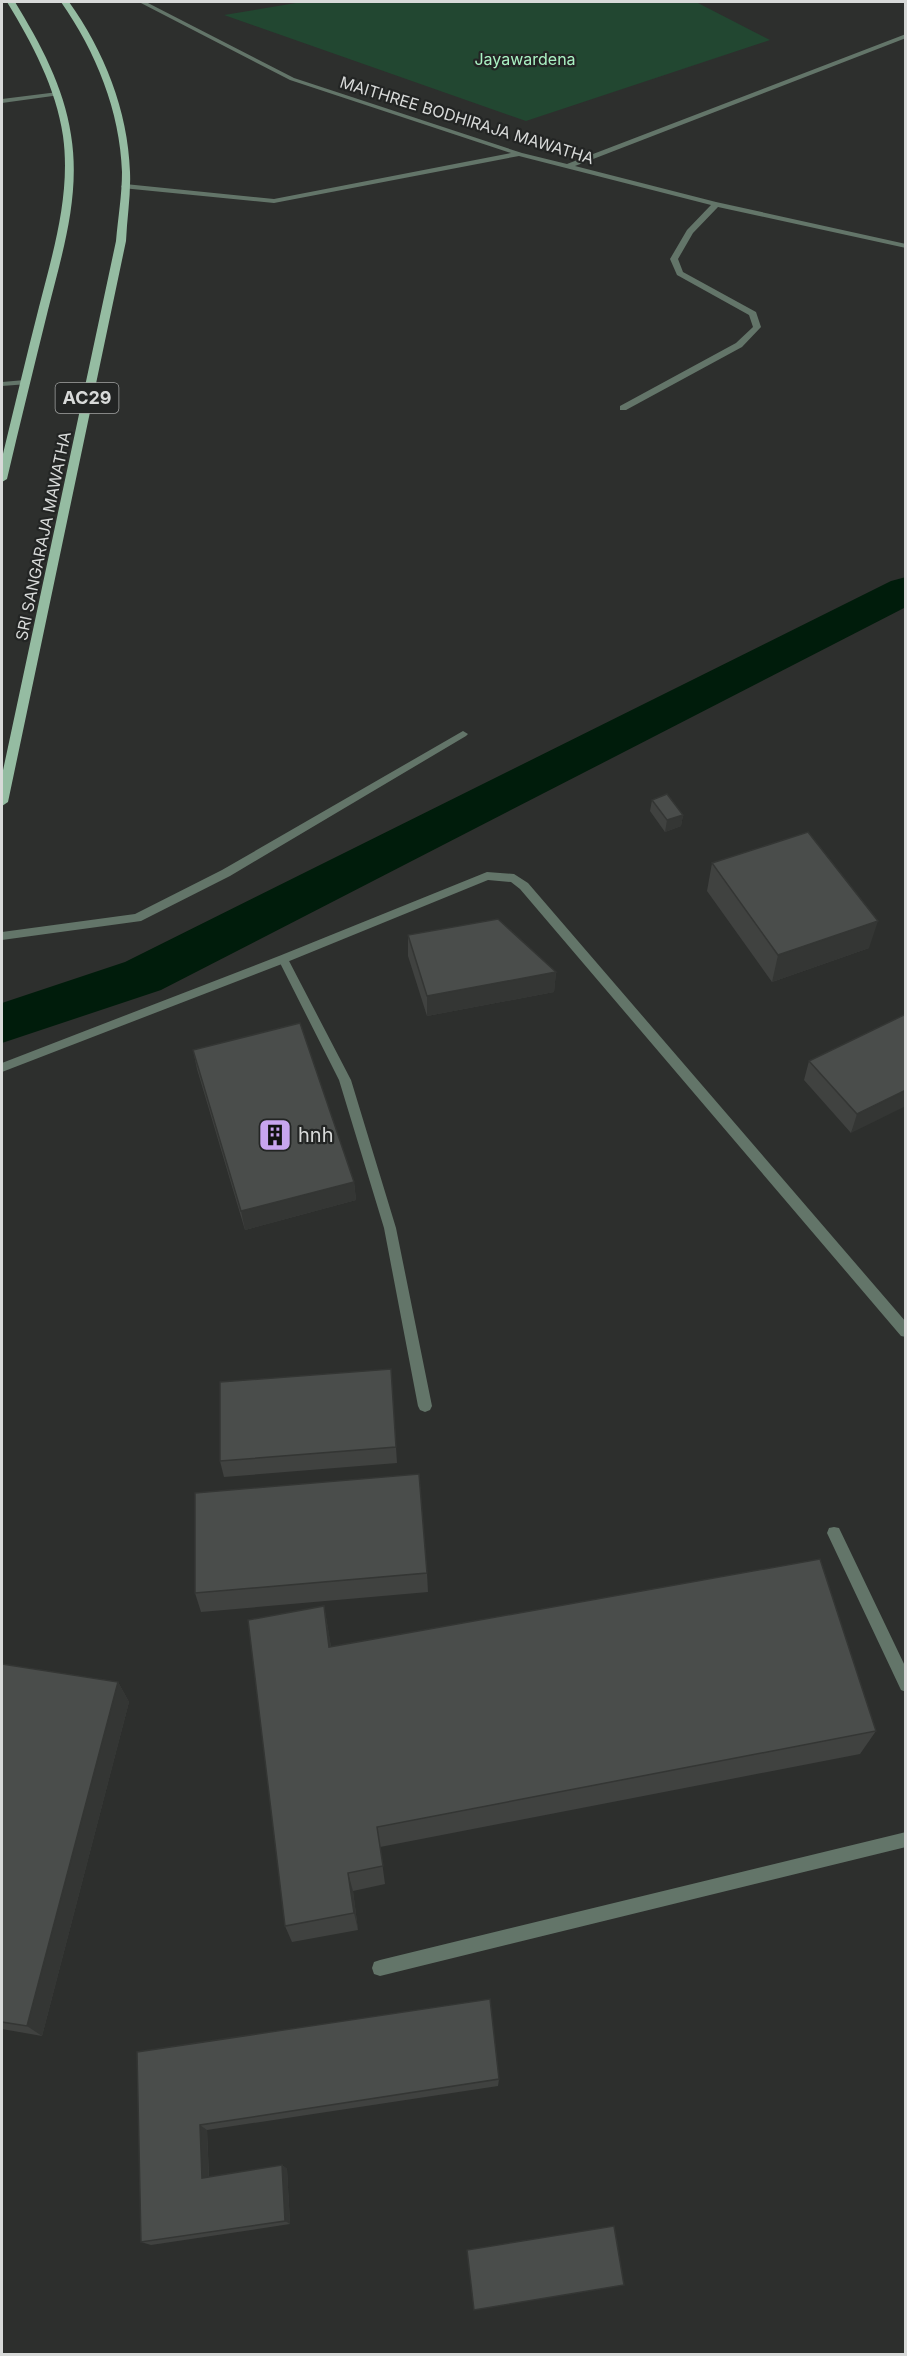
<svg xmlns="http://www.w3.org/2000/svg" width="907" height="2356" viewBox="0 0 907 2356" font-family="Inter,sans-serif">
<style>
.green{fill:#224731}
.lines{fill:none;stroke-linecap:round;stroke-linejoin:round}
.canal{fill:#001c0b;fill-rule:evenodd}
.lane{fill:#637569;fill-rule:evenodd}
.street{fill:#637569;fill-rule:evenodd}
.primary{fill:#95bca2;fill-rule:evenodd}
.wall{fill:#404240}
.shaded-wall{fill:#343634}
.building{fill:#4a4d4b;stroke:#343634;stroke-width:1.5}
.labels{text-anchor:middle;stroke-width:4.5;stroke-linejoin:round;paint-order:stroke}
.far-park-label{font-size:16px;fill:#aaf1c3;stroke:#232524}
.far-street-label{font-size:16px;fill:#d8dad9;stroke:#232524}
.shield{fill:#232524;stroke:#a2a4a3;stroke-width:1.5}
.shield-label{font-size:18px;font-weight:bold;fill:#d8dad9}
.poi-label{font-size:20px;fill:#d8dad9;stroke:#232524;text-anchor:start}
</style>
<rect width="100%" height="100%" fill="#2d2f2d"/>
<!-- green -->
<path class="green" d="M302,2H696L770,40L526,121L224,15Z"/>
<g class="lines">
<!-- canal -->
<path class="canal" d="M906,577V607L161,990L2,1043V1003L125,962L891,581Z"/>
<!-- lane -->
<path class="lane" d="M463,731L468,734L466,736L230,876L141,921L2,940V932L135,914L222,870Z
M283,955L288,959L351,1080L396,1228L432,1406L430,1410L425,1412L420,1410L418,1406L384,1228L339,1080L278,959Z
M834,1527L839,1528L906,1668V1692L901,1690L827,1533L829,1528Z
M906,1832V1847L380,1976L374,1974L372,1968L374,1962L380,1960Z"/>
<!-- street -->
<path class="street" d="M139,2H146L294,78L522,153L567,164L906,34V38L575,166L716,202L906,244V248L718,207L693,233L678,259L683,272L756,312L761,327L742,347L626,410H620V406L736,343L753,327L749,315L677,275L670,259L687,230L711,205L519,156L274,203L122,188L121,186L125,184L274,199L511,153L290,80Z
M58,92L60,93V95L2,103V99Z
M25,380H28V384L2,386V382Z
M487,872L514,874L528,883L906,1322V1337L901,1336L520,889L511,882L488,880L287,962L2,1072V1063L279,956Z"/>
<!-- primary -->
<path class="primary" d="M7,2H15C40,43 64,87 71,135C81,195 62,254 48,310C34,367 20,423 7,479L2,482V458C14,408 26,358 39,307C53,252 71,194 63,136C56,88 32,43 7,2Z
M61,2H69C104,51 128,110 130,172C131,195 127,218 126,241L8,802L2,806V775L116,241C118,218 122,195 122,172C120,111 96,52 61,2Z"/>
</g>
<!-- wall -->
<path class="wall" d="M652,800L683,815L681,826L665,832L650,811Z
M712,863L869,948L772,982L707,891Z
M408,935L556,972L554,992L427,1016L408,956Z
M906,1014L851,1133L804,1080L809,1061Z
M193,1050L354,1182L356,1200L245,1230L197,1069Z
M391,1369L397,1463L224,1477L220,1461Z
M427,1573L428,1592L201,1612L195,1593Z
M324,1606L331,1647L876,1731L860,1754L380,1847L385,1884L353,1891L358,1930L292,1942L285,1926Z
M2,1664L118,1682L129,1702L42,2036L2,2029Z
M137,2052L499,2079L498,2086L207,2130L209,2177L282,2165L287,2169L290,2224L151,2245L141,2242Z"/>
<!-- shaded-wall -->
<path class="shaded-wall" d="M683,815L681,826L665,832L667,820Z
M878,921L869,948L772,982L778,955Z
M556,972L554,992L427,1016V996Z
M906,1090V1106L851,1133L857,1114Z
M354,1182L356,1200L245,1230L241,1211Z
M324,1606L329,1633L334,1673L329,1647Z
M118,1682L129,1702L42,2036L27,2026Z
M348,1873L353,1891L358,1930L354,1913Z
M200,2125L207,2130L209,2182L202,2178Z
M282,2165L287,2169L290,2224L285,2221Z"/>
<!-- building -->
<path class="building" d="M667,794L683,815L667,820L652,800Z
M808,832L878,921L778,955L712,863Z
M498,919L556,972L427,996L408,935Z
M906,1014V1090L857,1114L809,1061Z
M300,1023L354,1182L241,1211L193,1050Z
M391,1369L396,1447L220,1461V1382Z
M419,1474L427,1573L195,1593V1493Z
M820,1559L876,1731L377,1827L383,1866L348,1873L354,1913L285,1926L248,1620L324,1606L329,1647Z
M2,1664L118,1682L27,2026L2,2022Z
M490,1999L499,2079L200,2125L202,2178L282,2165L285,2221L141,2242L137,2052Z
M614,2226L624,2285L474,2310L467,2250Z"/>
<!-- icons -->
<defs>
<symbol id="building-square" viewBox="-11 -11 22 22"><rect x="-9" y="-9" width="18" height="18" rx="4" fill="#c8a5ee" stroke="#232524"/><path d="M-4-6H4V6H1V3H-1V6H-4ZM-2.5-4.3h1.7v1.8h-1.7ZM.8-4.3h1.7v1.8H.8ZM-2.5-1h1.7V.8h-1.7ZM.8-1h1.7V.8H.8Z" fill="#111"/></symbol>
</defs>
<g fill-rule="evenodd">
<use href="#building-square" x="256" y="1116" width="38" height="38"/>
</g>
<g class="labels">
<!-- far-park labels -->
<g class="far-park-label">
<text x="525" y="65">Jayawardena</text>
</g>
<!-- far-street labels -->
<g class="far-street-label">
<text transform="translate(467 120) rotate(17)" y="6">MAITHREE BODHIRAJA MAWATHA</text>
<text transform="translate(43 536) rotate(-78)" y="6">SRI SANGARAJA MAWATHA</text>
</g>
<!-- shield labels -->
<rect class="shield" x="55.5" y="383" width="63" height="30" rx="4.5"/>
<g class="shield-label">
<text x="87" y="404">AC29</text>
</g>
<!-- poi labels -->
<g class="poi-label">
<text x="298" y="1142">hnh</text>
</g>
</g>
<!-- border -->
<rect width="907" height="2356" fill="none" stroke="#d8dad9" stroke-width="6"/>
</svg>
